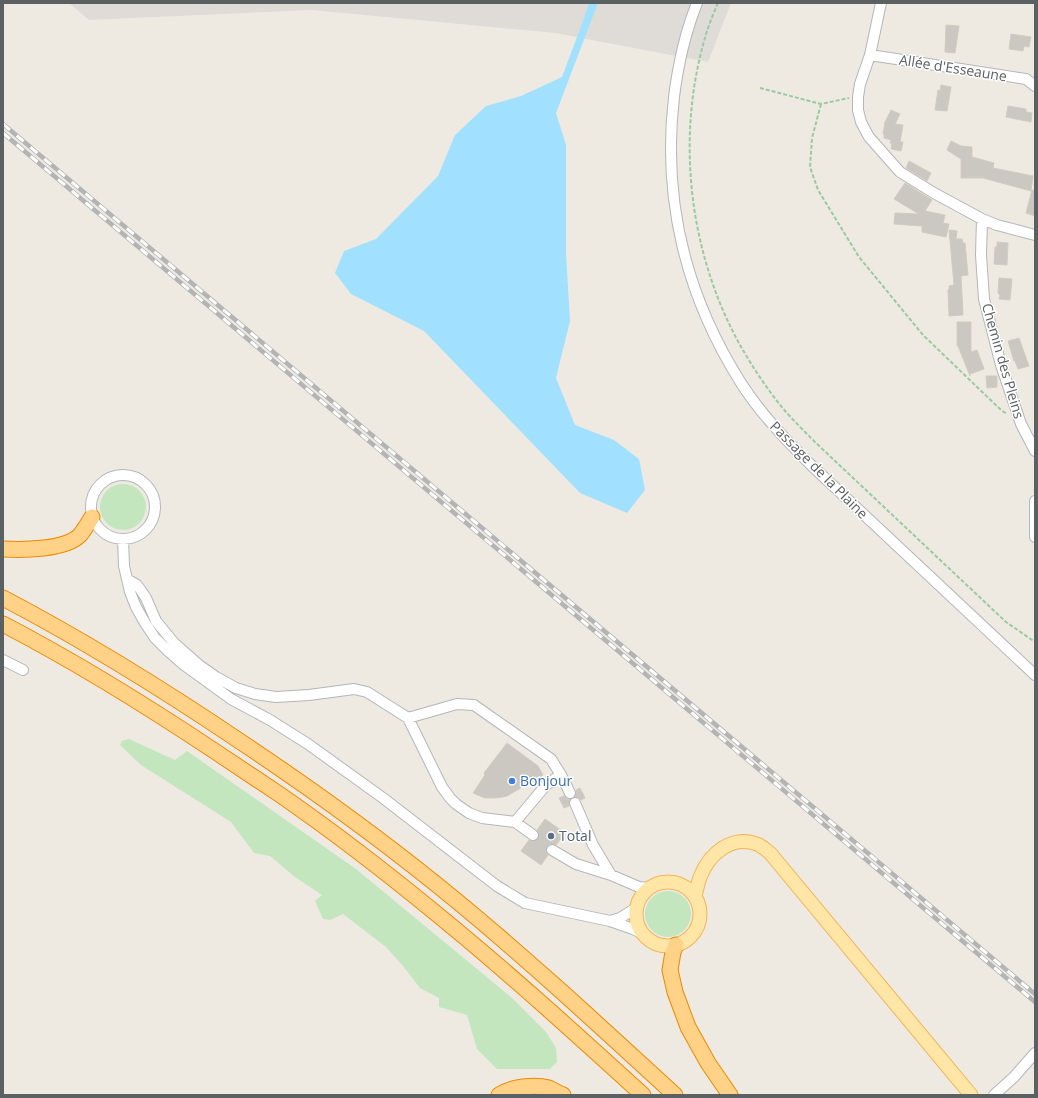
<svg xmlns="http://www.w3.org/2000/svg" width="1038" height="1098" viewBox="0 0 1038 1098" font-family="'Open Sans',sans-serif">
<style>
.industrial{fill:#dfdcd7}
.green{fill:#c3e6be}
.water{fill:#a1e1ff}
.building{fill:#cbc7c1;stroke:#d3cbc0}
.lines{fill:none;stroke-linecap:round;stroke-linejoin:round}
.minor-tunnel{stroke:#c9c8c2;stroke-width:10;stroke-dasharray:10 5;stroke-linecap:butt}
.minor-casing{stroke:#b3b6ba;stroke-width:12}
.major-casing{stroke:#f4b455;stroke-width:15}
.highway-casing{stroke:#f08800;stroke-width:17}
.path{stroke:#99caa0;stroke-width:2;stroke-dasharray:4 2;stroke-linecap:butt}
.minor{stroke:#fff;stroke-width:10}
.major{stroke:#ffe6a6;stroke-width:13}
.highway{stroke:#ffd288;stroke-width:15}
.rail-casing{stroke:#b3b4b4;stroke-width:4.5}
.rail{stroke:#fff;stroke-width:3;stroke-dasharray:9;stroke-linecap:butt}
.shop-dot{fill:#3f7fe0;stroke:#fff;stroke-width:1.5}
.service-dot{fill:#5c6f8a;stroke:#fff;stroke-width:1.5}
.labels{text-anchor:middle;stroke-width:3;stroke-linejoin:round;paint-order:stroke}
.street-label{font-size:14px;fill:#5b6063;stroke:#fff}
.shop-label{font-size:14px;fill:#366cbe;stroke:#fff;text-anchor:start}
.service-label{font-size:14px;fill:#4e5e75;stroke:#fff;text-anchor:start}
</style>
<rect width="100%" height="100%" fill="#eeeae2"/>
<!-- industrial -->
<path class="industrial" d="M69,3H731L708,62L555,33L312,10L89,20Z"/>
<!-- green -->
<path class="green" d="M100 507a23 23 0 1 1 46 0a23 23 0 1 1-46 0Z
M129,739L175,760L187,751L356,869L512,998L546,1032L556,1048L557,1062L550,1069H497L477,1049L467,1015L439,1007V998L420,988L403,966L386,947L343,914L330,920L323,919L315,901L322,895L295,877L270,856L254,853L231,822L141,765L120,745L122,741Z
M645 914a23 23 0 1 1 46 0a23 23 0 1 1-46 0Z"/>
<!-- water -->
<path class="water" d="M589,3H598L556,113L566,145V253L570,321L556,378L575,425L614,440L639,459L645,490L627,513L580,493L424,331L351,294L335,273L344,251L376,239L438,176L455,135L486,106L521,96L562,77L583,21Z"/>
<!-- building -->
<path class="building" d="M946,25L959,26L955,53L945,52Z
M1011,34L1031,37L1029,47L1024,46L1023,51L1009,49Z
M941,85L951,87L947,111L935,110L938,90L940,91Z
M1008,106L1026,109V112L1032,113L1031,122L1006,117Z
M891,110L900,114L895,124L903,125L900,142H903L901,151L891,149L892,144L890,143L891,140L884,138V134H883L885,122Z
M951,141L961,146L972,147V157L994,163L993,168L1033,176L1031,191L983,178H961V159L947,150Z
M909,161L931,173L927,181L906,168Z
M905,183L932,200L925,211L945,215L943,223L949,224L946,237L922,232V226L894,224L895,213L919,214L894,199Z
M1032,190H1035V216L1026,213Z
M949,230L957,231L956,239H962L963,243H965L968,275L961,276L963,315L949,316L948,290H949V286L954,285Z
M997,242L1008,243L1007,265L994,264L995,247H997Z
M999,278L1012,279L1010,300L999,299L1000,295L998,293Z
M957,322H971V352L977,350L984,369L970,374V376L958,346H957Z
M1019,338L1029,366L1018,369L1015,361H1014L1008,341Z
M986,376H997V387L987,388Z
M507,743L538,766L543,775L507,796L502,797L494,798H485L473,793L485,775L484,773Z
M580,788L585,798L581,800L579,798L575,797L576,794V790Z
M564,796L567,799H570L569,803V806L564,808L559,798Z
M545,819L565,833L556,845L552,844L547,846L546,850L548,855L541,865L521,851L529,840L533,841L538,839L539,835L537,830Z"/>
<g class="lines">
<!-- minor-tunnel -->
<path class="minor-tunnel" d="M533,835L552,850"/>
<defs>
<path id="minor" d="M697,3C685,33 678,65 674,97C662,199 686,296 741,383C760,413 786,440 811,465L1035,675
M881,3L870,55L860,84L858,97V110L861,122L869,137L900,172L934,193L982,219L997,225L1035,235
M870,55L1026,79L1035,86
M982,219L981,255L984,299L1001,365L1021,424L1035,451
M91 507a32 32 0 1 1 64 0a32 32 0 1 1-64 0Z
M1035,501V537
M123,539L124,566L130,592L136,607L145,623L155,638L167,650L184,665L231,699L270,720L308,744L383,798L497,886L525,903L610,921L633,929L643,934
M127,579L137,585L140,589L146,598L156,621L174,643L199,665L216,677L236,688L255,694L276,697L309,695L354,689L367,692L408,718L442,787L450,798L456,804L469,813L482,818L515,822L533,835
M3,660L23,670
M408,718L457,704L474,705L551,759L561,775L570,793
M575,803L593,845L611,875
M515,822L546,785L561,775
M552,850L576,864L611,875L639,887L649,888
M610,921L620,918L636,908
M994,1095L1014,1077L1035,1053"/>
<path id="major" d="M636 914a32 32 0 1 1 64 0a32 32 0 1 1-64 0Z
M695,896C697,889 698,881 701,875C710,853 732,835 757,844C762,846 766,850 770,853L971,1095"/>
<path id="highway" d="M3,549C23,550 66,550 80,535C85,529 89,522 92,517
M3,598C85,641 164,690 241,742C316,792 389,845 458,902C533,964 604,1030 675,1095
M3,624C76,662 147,706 216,752C237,766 258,780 279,794C334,832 387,873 438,915C509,973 576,1034 643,1095
M676,945L673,952L670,970L675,992L688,1027L708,1063L730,1095
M499,1095C511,1087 534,1084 549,1088C553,1090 558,1093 563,1095"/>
</defs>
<!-- minor casing -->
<use href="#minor" class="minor-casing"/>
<!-- major casing -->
<use href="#major" class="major-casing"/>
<!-- highway casing -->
<use href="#highway" class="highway-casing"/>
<!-- path -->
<path class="path" d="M718,3C714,12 710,22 707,31C675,134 688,251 740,345C753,368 769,392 786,412C796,423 806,433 816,443L1006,622L1035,642
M760,88L821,104L849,98
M821,104L812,138L810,167L818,190L859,257L923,335L1001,410L1007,414"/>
<!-- minor -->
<use href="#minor" class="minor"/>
<!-- major -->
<use href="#major" class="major"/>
<!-- highway -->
<use href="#highway" class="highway"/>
<defs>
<path id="rail" d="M3,124L1035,994
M3,133L1035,1002"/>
</defs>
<!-- rail casing -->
<use href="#rail" class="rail-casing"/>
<!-- rail -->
<use href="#rail" class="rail"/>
</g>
<!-- markers -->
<circle class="shop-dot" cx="512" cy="781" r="4"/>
<circle class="service-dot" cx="551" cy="836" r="4"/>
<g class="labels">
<!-- street labels -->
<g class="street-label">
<text transform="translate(953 68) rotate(9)" y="5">Allée d'Esseaune</text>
<text transform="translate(1003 361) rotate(74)" y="5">Chemin des Pleins</text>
<text transform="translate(819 470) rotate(45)" y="5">Passage de la Plaine</text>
</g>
<!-- shop labels -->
<g class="shop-label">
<text x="520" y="786">Bonjour</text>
</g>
<!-- service labels -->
<g class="service-label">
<text x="559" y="841">Total</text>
</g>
</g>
<!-- border -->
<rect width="1038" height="1098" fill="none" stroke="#5b6063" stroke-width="8"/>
</svg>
